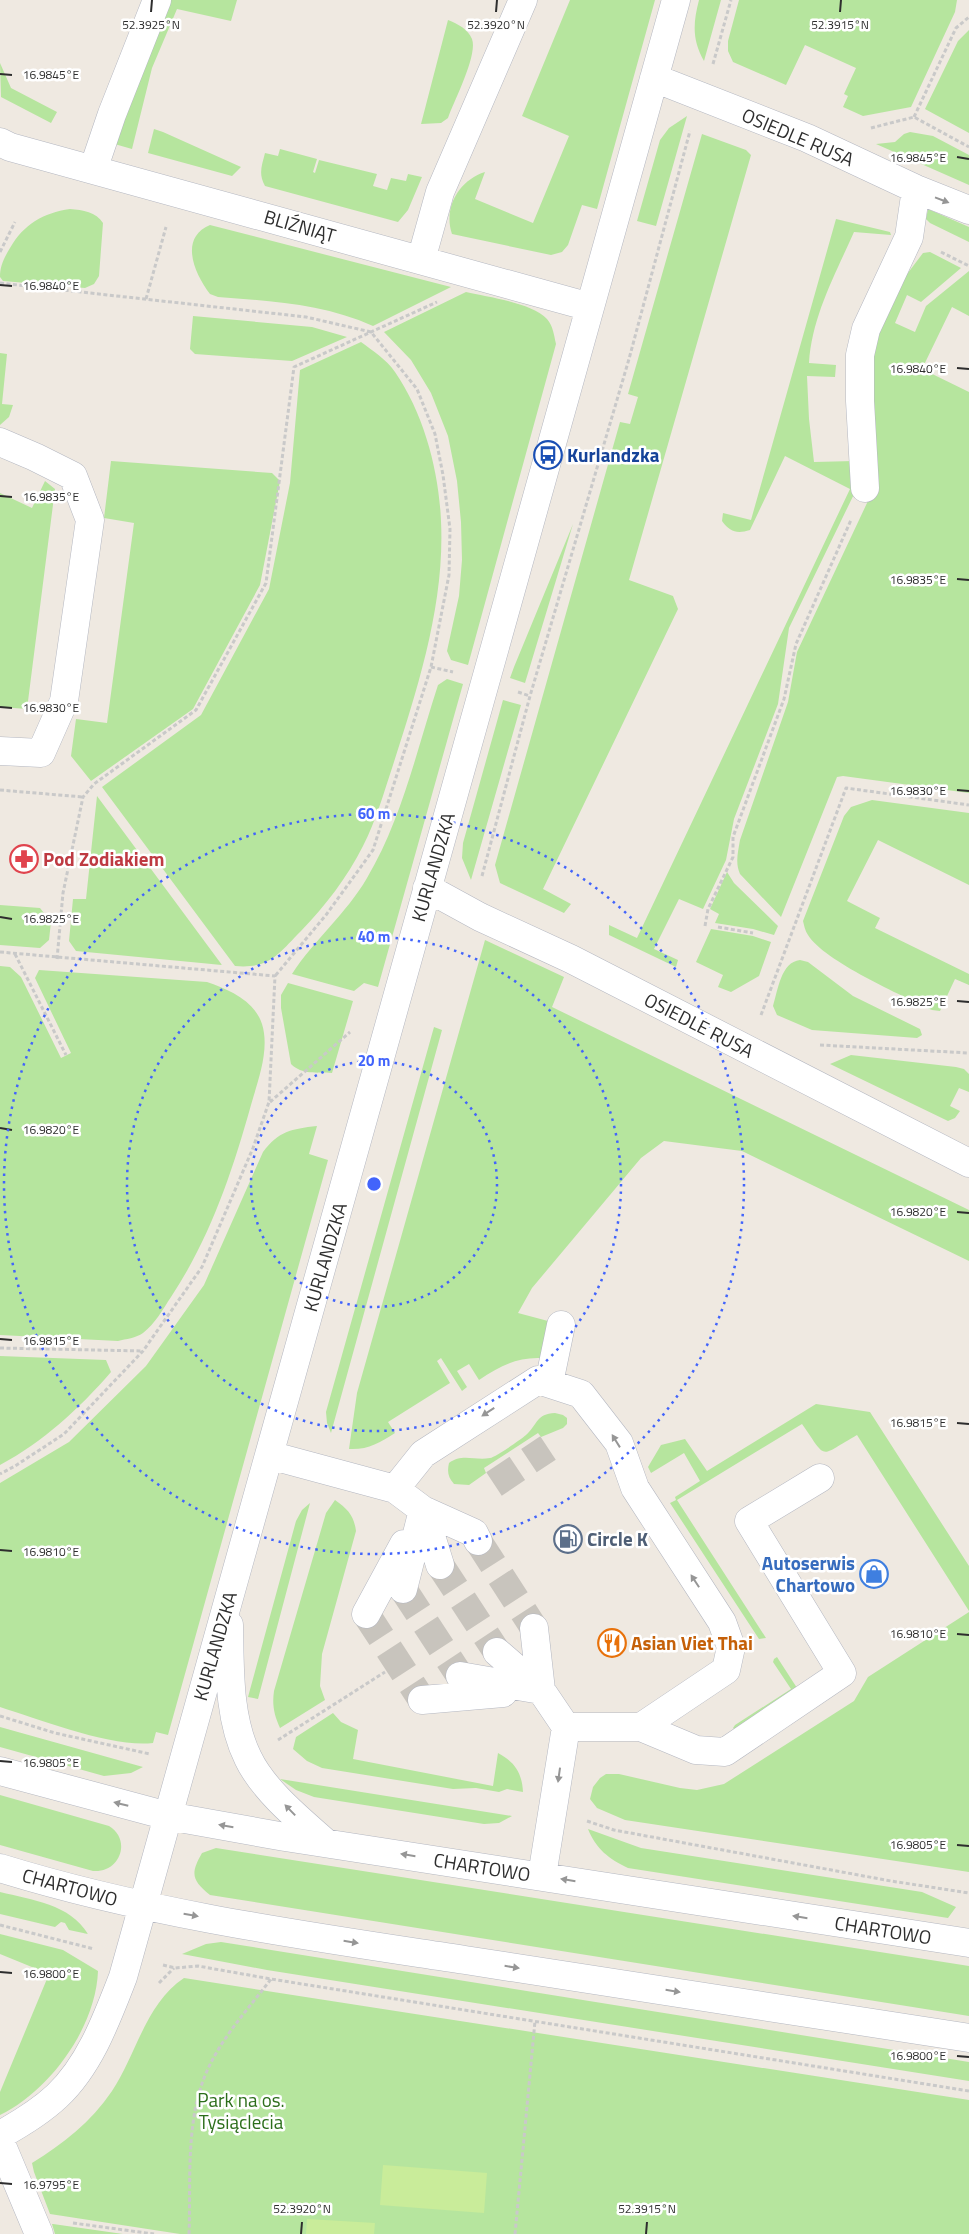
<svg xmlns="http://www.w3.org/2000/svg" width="969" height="2234" viewBox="0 0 969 2234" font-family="'Titillium Web',sans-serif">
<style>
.green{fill:#b6e59e}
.pitch{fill:#c9ec9a}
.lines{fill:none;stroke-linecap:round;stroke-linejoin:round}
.minor-tunnel{stroke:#c8c4bd;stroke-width:28;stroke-dasharray:28 14;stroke-linecap:butt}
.minor-casing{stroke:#b4b7c1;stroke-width:29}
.path{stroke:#c9c9c9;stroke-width:3;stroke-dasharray:4 2.5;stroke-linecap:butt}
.minor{stroke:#fff;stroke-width:28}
.oneway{fill:#969696}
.ticks{fill:none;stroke:#2e2e2e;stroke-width:2}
.ring{fill:none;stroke:#4264fb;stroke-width:2.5;stroke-dasharray:2.5 5}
.labels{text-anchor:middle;stroke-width:5;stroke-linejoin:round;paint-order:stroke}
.street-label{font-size:19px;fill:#2e2e2e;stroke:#fff}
.transit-label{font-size:19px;font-weight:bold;fill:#164399;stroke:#fff;text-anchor:start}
.health-label{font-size:19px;font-weight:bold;fill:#be3a42;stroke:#fff;text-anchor:start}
.service-label{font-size:19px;font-weight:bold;fill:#4e5e75;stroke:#fff;text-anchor:start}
.shop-label{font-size:19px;font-weight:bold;fill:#366cbe;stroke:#fff;text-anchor:end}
.food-label{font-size:19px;font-weight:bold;fill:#c56008;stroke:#fff;text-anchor:start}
.park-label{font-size:19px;fill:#2c6e1b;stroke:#fff}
.ticks-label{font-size:12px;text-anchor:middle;fill:#2e2e2e;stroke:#fff;stroke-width:5;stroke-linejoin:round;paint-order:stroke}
.centre{fill:#4264fb;stroke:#fff;stroke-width:2.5}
.ring-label{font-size:15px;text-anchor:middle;font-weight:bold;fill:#4264fb;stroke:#fff;stroke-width:5;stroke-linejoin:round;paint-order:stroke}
</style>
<rect width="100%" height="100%" fill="#efe9e1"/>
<!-- green -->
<path class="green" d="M166,0H237L231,21L177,9L152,68L132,149L111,143Z
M570,0H655L597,209L582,205L568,245L562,252L551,255L452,234C443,208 459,180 485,172L475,199L533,223L569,136L522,116Z
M699,0H721L704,61C692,40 693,23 699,0Z
M739,0H957L955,12L911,107L863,116L843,107L848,96L844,94L856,68L805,45L786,85L733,62L728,51V41Z
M448,20C458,24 468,29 472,39C478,55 454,101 448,118L441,123L421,124Z
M969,30V133L925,109L958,41Z
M0,63L11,88L57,112L51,123L1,97Z
M687,116L656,226L637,221L660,140L669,128Z
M154,129L163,132L241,167L232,176L148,153Z
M910,132L933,136L969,155V185L876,144L895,142L904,134Z
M702,134L746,150L751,155L629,580L673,596L678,609L543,889L571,904L564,913L500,883L495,865L620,422L630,424L638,397L628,394Z
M280,149L317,159L313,172L315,173L319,160L377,174L373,186L387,190L391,178L406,181L408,174L422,177L408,210L398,222L265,186C258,174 262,165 265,153L278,156Z
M70,209C83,210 96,212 103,223L99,276L94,284L85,288L3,281L0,277C0,266 4,258 10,248C24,224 43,213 70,209Z
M928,209L969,227V242L930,223L926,219Z
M836,219L890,232L891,235L854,232C835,275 812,316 809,363L836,365L835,377L807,376L809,419L814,462L854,461L857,488L789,628L778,704L734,819L726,860L703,909L679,899L654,949L678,960L676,967L609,935V925L637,938L850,489L785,456L750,530C737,534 730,532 722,521L723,513L751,520Z
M210,225L451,287L373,326C324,304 271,301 218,297L210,294C194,273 179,238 210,225Z
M930,252L961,268L921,302L907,295L895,323L915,332L926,306L969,271V316L952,307L922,369L969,392V793L843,776L837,777L781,917L740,874C735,863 738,852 740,840L788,702L797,652L875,486L868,350L895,290L923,253Z
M466,292C488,297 532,303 547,319C553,326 554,335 556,344L468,665L451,660L447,651L459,596L462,560L461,522L457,481L448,436L431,393L411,360L384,332Z
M193,316L312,327L347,337L292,361L195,354L190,349Z
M361,342C373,351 386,359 395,372C424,414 439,471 441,521C445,604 418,687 393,765C384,792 376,821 363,846C347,878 325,906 301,931C278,954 270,969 235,966L102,787L201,715L269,589L290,483L300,370Z
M0,353L7,354L2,404L13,405L9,417L0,425Z
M111,461L272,473L280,481L260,585L193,709L91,781L71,756L76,719L107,723L134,523L104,518Z
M45,481L55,489L27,709L0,707V493L32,508Z
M573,524L525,683L510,678L514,667Z
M447,679L463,684L378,987L364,983L354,991L292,974C314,940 346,914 367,878C402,819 417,749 438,685Z
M503,700L521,705L471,880L462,858L463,843Z
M97,796L222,965L76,951L69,941L73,899H86Z
M872,800L969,813V885L878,840L847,901L880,918L875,928L969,974V985L955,979L940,1011L932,1010C903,996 824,961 808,935C805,931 804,925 803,921L844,816L851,807Z
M727,872L734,883L778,926L774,935L753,929L715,923L719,914L710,909Z
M0,905L40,908L51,922L49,940L40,948L0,945Z
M711,929L753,936L771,942L759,976L731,992L718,987L723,975L696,962Z
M485,940L564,977L552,1007L969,1210V1261L742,1151L664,1141L641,1158L532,1288L518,1313L548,1321L541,1358C517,1357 500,1366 479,1380L469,1364L457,1371L467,1387L462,1391L441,1358L437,1361L450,1383L388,1422L395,1433C379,1443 368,1450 349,1449L357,1393Z
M800,960L808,962L853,996L920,1029L922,1035L917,1038L812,1030L777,1015L773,1006C778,990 781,962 800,960Z
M0,966L10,967L21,977L61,1058L71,1053L35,978L39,970L207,982C228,989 255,1001 262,1024C270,1050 258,1080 251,1105C232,1173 210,1238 171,1297C163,1309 155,1324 143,1333C136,1338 126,1339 118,1341L0,1335Z
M288,983L353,1001L332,1073C317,1072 302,1075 291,1064L281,1008V995Z
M434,1027L442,1030L331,1433L327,1423L326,1412Z
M851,1055L956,1067L964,1069L969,1074V1092L959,1088L950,1106L960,1111L955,1118L948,1121L830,1064Z
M317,1126L309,1154L328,1160L168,1735L156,1732L153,1743C113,1748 41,1720 0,1707V1483L69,1442L146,1366L204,1285L263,1152C279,1131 291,1129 317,1126Z
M0,1356L106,1360L111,1372C79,1409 43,1442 0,1465Z
M816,1404L870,1412L969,1566V1611L857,1435C818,1457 828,1461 802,1424L677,1500L766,1638L759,1639L670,1503L676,1500L675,1497L700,1481L684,1453L651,1473L648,1467L661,1445L685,1439L707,1471Z
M555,1413L563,1415L567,1418V1424L563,1428L541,1437L538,1433L484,1468L486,1473L469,1485L454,1484C448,1477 447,1472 449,1463C462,1453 475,1461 490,1458C496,1457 520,1440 526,1435C538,1424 536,1414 555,1413Z
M335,1500C348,1509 354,1516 356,1531L322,1654L320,1686L325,1700L280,1728C274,1715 272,1705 274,1691L326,1513Z
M310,1503L258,1699L248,1697L296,1521L302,1510Z
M969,1612V1872L625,1820L597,1808L590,1799L593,1787L600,1778L606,1774H619L680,1788L697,1790L724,1784L854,1701L868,1677Z
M777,1657L799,1691L735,1730L733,1728L735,1725L791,1689L773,1662L774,1659Z
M333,1713L341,1722L358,1730L353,1759L493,1786L498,1753C515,1762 522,1773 523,1792L507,1789L499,1792L476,1788L453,1789L322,1768L307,1761L293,1749L296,1737Z
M0,1727L143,1767L131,1773L104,1776L0,1747Z
M280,1779L512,1816L499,1823L484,1824L314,1797L296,1790Z
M0,1795L109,1826C132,1840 120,1873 93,1871L0,1845Z
M588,1829L641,1848L922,1892L956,1907L948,1918L628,1868C609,1859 596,1849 588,1829Z
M216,1848L969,1966V2016L210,1895C192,1880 190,1874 202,1853Z
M0,1892C32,1900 70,1904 88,1934L69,1930L65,1923L61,1922L55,1927L0,1914Z
M0,1934L63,1950L98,1971C96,2027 50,2091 0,2115V2092L49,1974L0,1954Z
M221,1942L969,2062V2081L267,1970L182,1954L206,1944Z
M184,1978L969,2100V2234H180L50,2214L34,2172L32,2163C63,2144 91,2122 112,2091C136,2055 146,2003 184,1978Z
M52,2224H53L123,2234H55Z"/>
<!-- pitch -->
<path class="pitch" d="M383,2165L487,2173L484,2213L380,2205Z
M307,2219L375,2223L374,2234H306Z"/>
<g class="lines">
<!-- minor-tunnel -->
<path class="minor-tunnel" d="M494,1484L548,1448
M478,1541L534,1628
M440,1565L497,1652
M403,1589L460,1676
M366,1614L422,1700"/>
<defs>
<path id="minor" d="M654,78L807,138L916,189L969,210
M0,142L10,147L590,307
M93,170L112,114L157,0
M421,260L440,192L523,0
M0,442L35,457L73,476L90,520L64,701L41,753L0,751
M865,488L860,401V355L866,329L909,237L916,189
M427,888L480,917L571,959L969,1163
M549,1383L561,1325
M269,1455L395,1489L423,1510L440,1565
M395,1489L423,1454L538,1380L581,1394L619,1443L635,1488L722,1622L731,1647L726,1670L641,1727
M403,1589L423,1510L474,1533L478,1541
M366,1614L404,1544
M229,1625C230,1668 228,1718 248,1758C263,1790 300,1820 326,1843
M497,1652L541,1690L566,1727L542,1876
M460,1676L541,1690L534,1628
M422,1700L503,1693
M566,1727H641L696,1750L725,1752L842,1673L749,1521L820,1478
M0,1771L168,1816L285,1837L969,1943
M0,1868C152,1915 308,1936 465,1960C633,1985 801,2011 969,2038
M0,2135C20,2124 40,2112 57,2096C90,2065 107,2018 123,1977L676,0
M0,2141L39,2234"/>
</defs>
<!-- minor casing -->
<use href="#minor" class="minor-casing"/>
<!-- path -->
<path class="path" d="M713,64L731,0
M914,117L956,28L969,17
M871,128L914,117L969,147
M0,252L15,222
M941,252L969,266
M0,283L306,317L371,332L417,389L435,434L443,475L450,529L449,575L431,667L373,850L326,915L275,976
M146,299L166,227
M431,667L453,672
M518,692L530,696
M0,790L83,797
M482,876L530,696L629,359L690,131
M705,926L708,909L733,857V837L784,699L796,644L851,520
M718,927L753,933
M0,952L275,976L269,1102L253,1148L202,1267L143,1351L64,1434L15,1466L0,1474
M15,954L66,1055
M57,959L63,893L83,797L94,784L196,710L266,583L294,367L437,302
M761,1015L846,788L969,805
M820,1045L969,1053
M270,1102L350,1032
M0,1348L143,1351
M0,1716L55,1733L150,1754
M278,1740L385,1672
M587,1821L614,1830L891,1881L969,1893
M0,1925L94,1949
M163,1965L175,1968L198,1966L271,1979L969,2091
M159,1983L174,1968
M73,2223L154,2234
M189,2234C191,2181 185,2120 207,2071C222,2037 249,2008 271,1979
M515,2234L535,2021"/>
<!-- minor -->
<use href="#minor" class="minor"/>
</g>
<!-- one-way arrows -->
<defs><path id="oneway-solid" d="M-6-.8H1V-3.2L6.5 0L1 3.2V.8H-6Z" transform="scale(1.25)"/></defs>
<g class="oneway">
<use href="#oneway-solid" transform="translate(942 200) rotate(21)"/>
<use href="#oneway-solid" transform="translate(488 1412) rotate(147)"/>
<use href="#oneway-solid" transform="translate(616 1441) rotate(-122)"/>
<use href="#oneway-solid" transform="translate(695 1581) rotate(-123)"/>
<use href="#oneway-solid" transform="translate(559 1775) rotate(98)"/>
<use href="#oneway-solid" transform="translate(121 1804) rotate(-166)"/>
<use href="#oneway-solid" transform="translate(290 1810) rotate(-134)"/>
<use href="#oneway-solid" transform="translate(226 1826) rotate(-170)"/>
<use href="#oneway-solid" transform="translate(408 1855) rotate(-171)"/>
<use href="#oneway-solid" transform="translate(568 1880) rotate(-171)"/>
<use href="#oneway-solid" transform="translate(191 1915) rotate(10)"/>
<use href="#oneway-solid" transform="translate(800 1917) rotate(-171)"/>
<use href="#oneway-solid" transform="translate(351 1942) rotate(9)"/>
<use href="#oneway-solid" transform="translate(512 1967) rotate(9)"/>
<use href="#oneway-solid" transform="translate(673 1991) rotate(9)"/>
</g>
<!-- ticks -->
<path class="ticks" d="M151,12L152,0M496,12L497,0M840,12L841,0M0,74L12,75M957,157L969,159M0,285L12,286M957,368L969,369M0,496L12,497M957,579L969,580M0,707L12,708M957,790L969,791M0,917L12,919M957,1001L969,1002M0,1128L12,1130M957,1212L969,1213M0,1339L12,1340M957,1423L969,1424M0,1550L12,1551M957,1634L969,1635M0,1761L12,1762M957,1845L969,1846M0,1972L12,1973M957,2056L969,2057M0,2183L12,2184M301,2234L302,2222M646,2234L647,2222"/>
<!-- distance rings -->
<g class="ring">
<circle cx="374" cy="1184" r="123"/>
<circle cx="374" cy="1184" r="247"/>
<circle cx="374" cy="1184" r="370"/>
</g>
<!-- icons -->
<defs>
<symbol id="bus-ring" viewBox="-11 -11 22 22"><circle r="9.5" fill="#fff" stroke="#1a4fb4" stroke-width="1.5"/><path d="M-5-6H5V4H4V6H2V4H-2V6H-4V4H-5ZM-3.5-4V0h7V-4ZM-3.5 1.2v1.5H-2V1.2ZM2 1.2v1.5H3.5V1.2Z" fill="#1a4fb4"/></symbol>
<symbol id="pharmacy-ring" viewBox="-11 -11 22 22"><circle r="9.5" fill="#fff" stroke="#e0444e" stroke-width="1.5"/><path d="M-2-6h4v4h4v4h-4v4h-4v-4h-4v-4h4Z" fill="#e0444e"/></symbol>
<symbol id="fuel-ring" viewBox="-11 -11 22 22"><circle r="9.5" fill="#fff" stroke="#5c6f8a" stroke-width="1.5"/><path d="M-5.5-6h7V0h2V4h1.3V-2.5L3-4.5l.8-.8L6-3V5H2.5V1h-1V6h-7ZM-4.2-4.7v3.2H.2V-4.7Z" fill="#5c6f8a"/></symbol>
<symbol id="shop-ring" viewBox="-11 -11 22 22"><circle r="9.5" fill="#fff" stroke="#3f7fe0" stroke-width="1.5"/><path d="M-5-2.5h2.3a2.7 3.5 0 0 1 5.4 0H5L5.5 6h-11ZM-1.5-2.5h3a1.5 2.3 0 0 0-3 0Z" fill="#3f7fe0"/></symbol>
<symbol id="restaurant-ring" viewBox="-11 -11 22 22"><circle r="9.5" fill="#fff" stroke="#e8710a" stroke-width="1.5"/><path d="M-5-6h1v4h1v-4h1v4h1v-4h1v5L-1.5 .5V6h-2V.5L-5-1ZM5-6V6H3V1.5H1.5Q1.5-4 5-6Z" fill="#e8710a"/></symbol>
</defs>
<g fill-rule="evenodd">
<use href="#bus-ring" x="532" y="439" width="32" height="32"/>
<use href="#pharmacy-ring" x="8" y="843" width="32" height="32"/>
<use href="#fuel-ring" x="552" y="1523" width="32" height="32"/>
<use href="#shop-ring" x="858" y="1558" width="32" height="32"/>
<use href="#restaurant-ring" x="596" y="1627" width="32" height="32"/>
</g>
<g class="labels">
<!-- street labels -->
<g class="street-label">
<text transform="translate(798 137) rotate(23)" y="7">OSIEDLE RUSA</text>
<text transform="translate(300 226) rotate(16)" y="7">BLIŹNIĄT</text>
<text transform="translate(433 867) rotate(-74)" y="7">KURLANDZKA</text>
<text transform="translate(699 1025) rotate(27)" y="7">OSIEDLE RUSA</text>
<text transform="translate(325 1257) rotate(-74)" y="7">KURLANDZKA</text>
<text transform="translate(215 1646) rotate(-74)" y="7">KURLANDZKA</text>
<text transform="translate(482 1867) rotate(9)" y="7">CHARTOWO</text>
<text transform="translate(70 1887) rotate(15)" y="7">CHARTOWO</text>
<text transform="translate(883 1930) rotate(9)" y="7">CHARTOWO</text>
</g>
<!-- transit labels -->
<g class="transit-label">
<text x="567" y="462">Kurlandzka</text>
</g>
<!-- health labels -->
<g class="health-label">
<text x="43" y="866">Pod Zodiakiem</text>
</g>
<!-- service labels -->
<g class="service-label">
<text x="587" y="1546">Circle K</text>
</g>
<!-- shop labels -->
<g class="shop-label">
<text x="855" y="1570">Autoserwis<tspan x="855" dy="22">Chartowo</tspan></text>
</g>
<!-- food labels -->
<g class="food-label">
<text x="631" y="1650">Asian Viet Thai</text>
</g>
<!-- park labels -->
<g class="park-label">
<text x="241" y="2107">Park na os.<tspan x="241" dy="22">Tysiąclecia</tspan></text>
</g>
</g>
<g class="ticks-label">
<text x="151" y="29">52.3925°N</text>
<text x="496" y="29">52.3920°N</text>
<text x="840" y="29">52.3915°N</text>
<text x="51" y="79">16.9845°E</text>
<text x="918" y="162">16.9845°E</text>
<text x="51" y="290">16.9840°E</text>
<text x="918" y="373">16.9840°E</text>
<text x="51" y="501">16.9835°E</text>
<text x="918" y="584">16.9835°E</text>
<text x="51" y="712">16.9830°E</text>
<text x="918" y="795">16.9830°E</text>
<text x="51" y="923">16.9825°E</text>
<text x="918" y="1006">16.9825°E</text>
<text x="51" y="1134">16.9820°E</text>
<text x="918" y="1216">16.9820°E</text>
<text x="51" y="1345">16.9815°E</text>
<text x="918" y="1427">16.9815°E</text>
<text x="51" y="1556">16.9810°E</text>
<text x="918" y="1638">16.9810°E</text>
<text x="51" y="1767">16.9805°E</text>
<text x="918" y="1849">16.9805°E</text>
<text x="51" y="1978">16.9800°E</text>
<text x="918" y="2060">16.9800°E</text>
<text x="51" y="2189">16.9795°E</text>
<text x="302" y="2213">52.3920°N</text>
<text x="647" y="2213">52.3915°N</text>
</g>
<circle cx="374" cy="1184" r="8" class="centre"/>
<g class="ring-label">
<text x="374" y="819">60 m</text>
<text x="374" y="942">40 m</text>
<text x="374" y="1066">20 m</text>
</g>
</svg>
